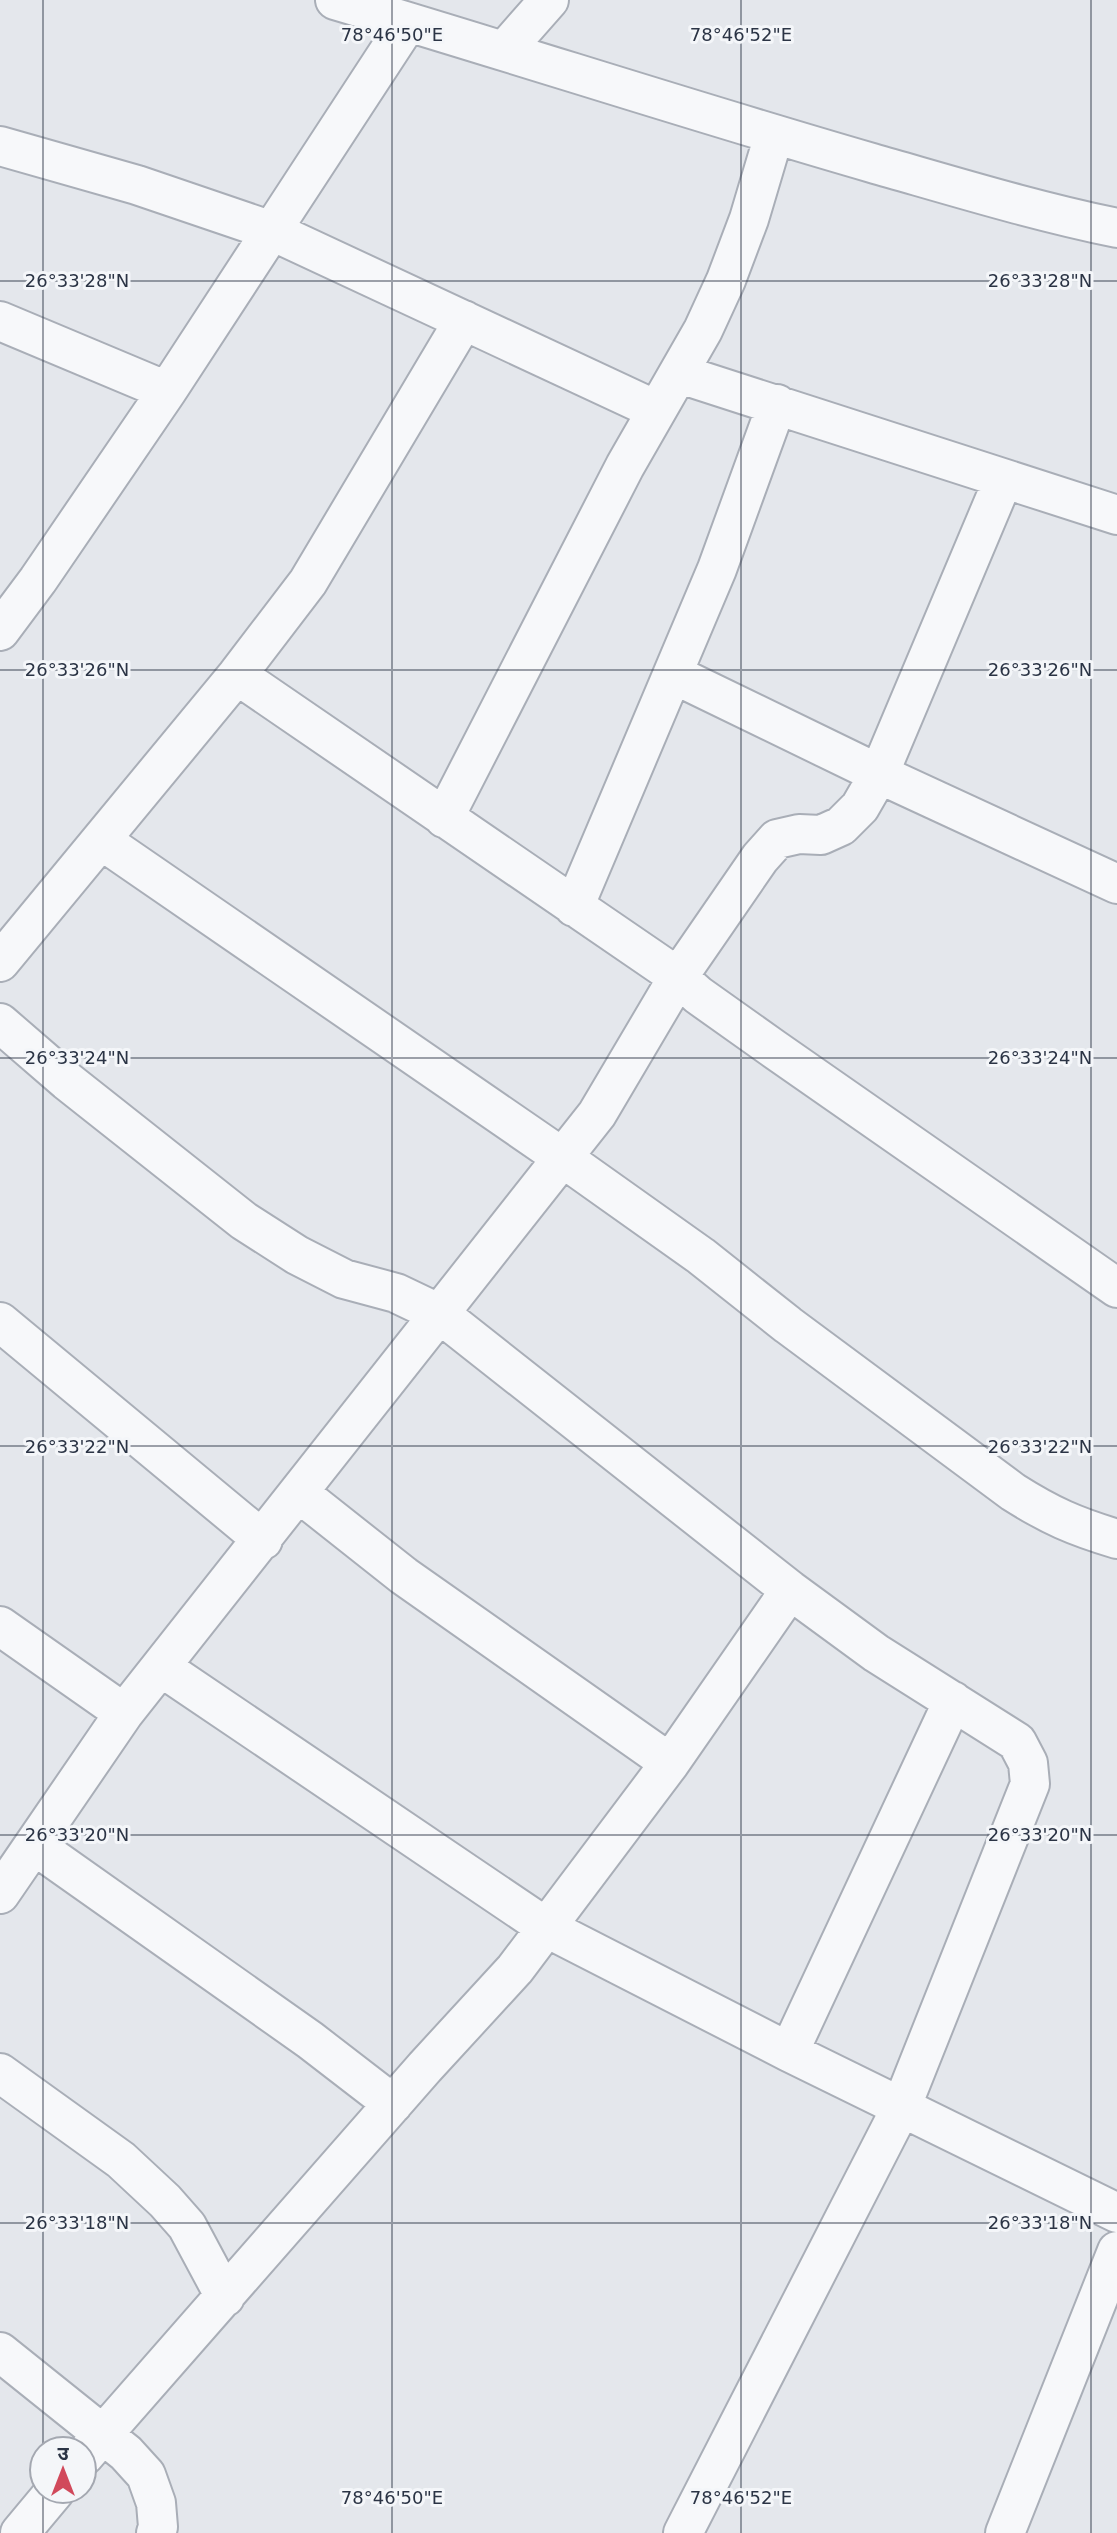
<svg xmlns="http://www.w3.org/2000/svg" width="1117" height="2533" viewBox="0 0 1117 2533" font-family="'DejaVu Sans','Noto Sans Devanagari',sans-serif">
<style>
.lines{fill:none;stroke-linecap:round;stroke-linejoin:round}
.minor-casing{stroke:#a9aeb7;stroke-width:42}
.minor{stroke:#f7f8fa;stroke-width:38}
.ticks{fill:none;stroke:#2b3445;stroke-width:2;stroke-opacity:0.45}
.ticks-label{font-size:18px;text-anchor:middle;fill:#2b3445;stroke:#f4f6f9;stroke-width:6;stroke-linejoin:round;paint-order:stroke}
</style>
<rect width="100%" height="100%" fill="#e4e7ec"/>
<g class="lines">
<defs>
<path id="minor" d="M335,0C514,53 692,111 872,163C953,186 1034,211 1117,228
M505,50L549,0
M0,146L137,185L272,231L656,410
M0,321L167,391
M680,374L1117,515
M0,631L38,580L167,391L408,22
M673,674L879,774L1117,884
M237,675L678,977L698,995L774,1049L1117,1288
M444,818L625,466L703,330L726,280L749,219L774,135
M101,840L563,1158L701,1256L788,1325L1013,1492C1051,1516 1074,1526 1117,1539
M574,907L717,569L777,404
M0,962L237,675L308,582L464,320
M0,1023L67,1081L244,1221L297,1255L344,1279L396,1293L440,1314L790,1590L876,1653L1017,1742L1028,1763L1030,1784L901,2108L683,2533
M0,1322L263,1540
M299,1493L404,1576L670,1763
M0,1626L124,1713
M161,1667L547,1928L789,2052L1117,2213
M34,1845L310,2040L393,2104
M0,1894L124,1713L597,1114L678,977L760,858L777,839L799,834L821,835L841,826L860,807L879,774L1003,480
M789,2052L953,1701
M0,2073L121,2160L165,2201L187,2226L225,2297
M0,2352L126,2453L146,2475L156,2503L158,2527L156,2533
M84,2456L425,2067L515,1969L670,1763L790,1590
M20,2533L55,2491
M1005,2533L1117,2251"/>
</defs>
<!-- minor casing -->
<use href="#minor" class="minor-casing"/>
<!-- minor -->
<use href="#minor" class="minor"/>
</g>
<!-- ticks -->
<path class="ticks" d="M43,0V2449M392,0V2533M741,0V2533M1091,0V2533M0,281H1117M0,670H1117M0,1058H1117M0,1446H1117M0,1835H1117M0,2223H1117M43,2491V2533"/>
<g class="ticks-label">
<text x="392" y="41">78°46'50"E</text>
<text x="741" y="41">78°46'52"E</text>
<text x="77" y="287">26°33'28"N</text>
<text x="1040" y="287">26°33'28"N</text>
<text x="77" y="676">26°33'26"N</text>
<text x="1040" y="676">26°33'26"N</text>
<text x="77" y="1064">26°33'24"N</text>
<text x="1040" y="1064">26°33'24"N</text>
<text x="77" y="1453">26°33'22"N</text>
<text x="1040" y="1453">26°33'22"N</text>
<text x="77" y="1841">26°33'20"N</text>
<text x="1040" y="1841">26°33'20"N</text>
<text x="77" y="2229">26°33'18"N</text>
<text x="1040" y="2229">26°33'18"N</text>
<text x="392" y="2504">78°46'50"E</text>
<text x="741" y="2504">78°46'52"E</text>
</g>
<!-- north arrow -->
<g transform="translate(63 2470)"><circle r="33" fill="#f4f6f9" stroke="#a4a8b1" stroke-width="2"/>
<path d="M0-5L12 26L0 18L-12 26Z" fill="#d1495b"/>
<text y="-10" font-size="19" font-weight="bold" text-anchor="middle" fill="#2b3445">उ</text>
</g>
</svg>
